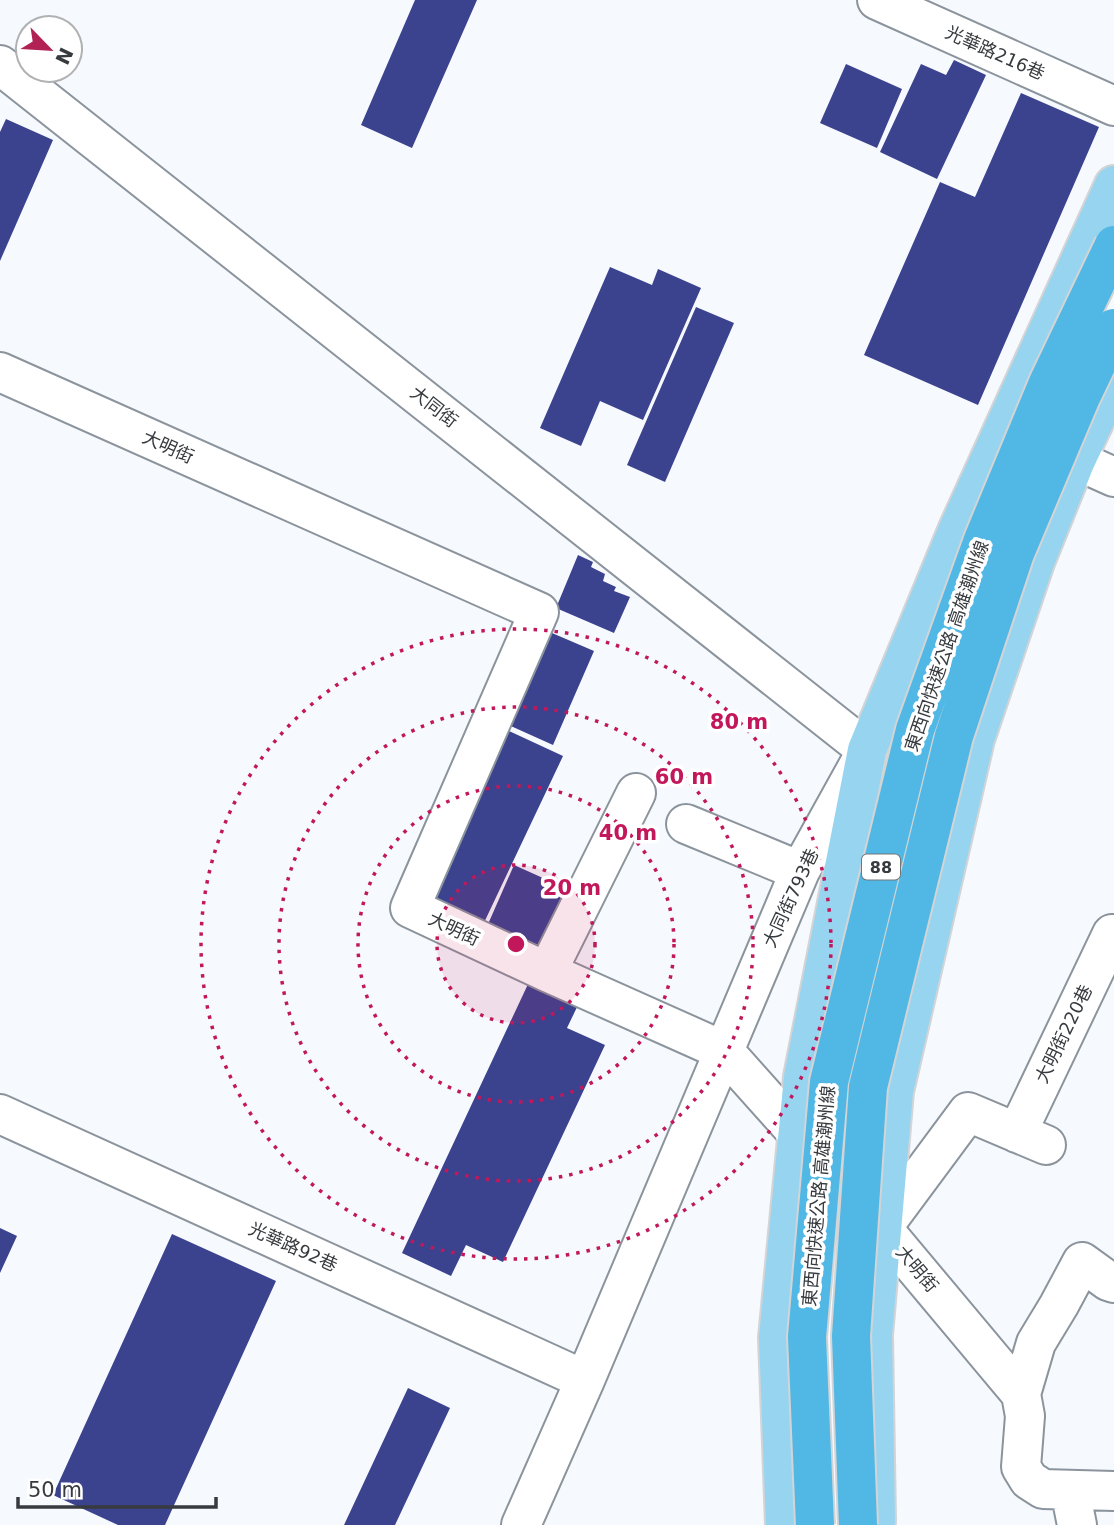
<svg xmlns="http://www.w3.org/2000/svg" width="1114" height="1525" viewBox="0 0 1114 1525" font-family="'DejaVu Sans','Noto Sans TC',sans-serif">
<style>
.building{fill:#3b428e}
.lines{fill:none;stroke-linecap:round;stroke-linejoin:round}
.minor-casing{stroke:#8b949d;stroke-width:42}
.major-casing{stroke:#d3d4d5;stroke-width:42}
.minor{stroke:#fff;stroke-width:38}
.major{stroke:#97d4ef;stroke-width:38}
.highway-bridge-casing{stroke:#d3d4d5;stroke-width:42;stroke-linecap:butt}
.highway-bridge{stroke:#51b8e5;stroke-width:38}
.ring{fill:none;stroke:#c2185b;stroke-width:3.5;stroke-dasharray:3.5 7}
.labels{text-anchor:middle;stroke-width:7;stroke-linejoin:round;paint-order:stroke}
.shield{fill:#fff;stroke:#737679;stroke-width:2}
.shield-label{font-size:16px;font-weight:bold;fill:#373b3f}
.street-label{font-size:18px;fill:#373b3f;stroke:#fff}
.centre{fill:#c2185b;stroke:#fff;stroke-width:3.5}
.ring-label{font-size:21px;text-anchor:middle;font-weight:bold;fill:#c2185b;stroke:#fff;stroke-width:7;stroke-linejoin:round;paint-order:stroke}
</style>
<rect width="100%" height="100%" fill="#f6f9fe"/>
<!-- building -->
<path class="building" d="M415,0H477L412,148L361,125Z
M954,60L986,75L937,179L880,152L921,64L946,75Z
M846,64L902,89L877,148L820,123Z
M1021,93L1099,127L978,405L864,355L940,182L975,197Z
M6,119L53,140L0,261V132Z
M610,267L652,285L658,269L701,288L643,420L600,401L581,446L540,428Z
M696,307L734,323L665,482L627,465Z
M578,555L593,562L591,567L605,574L603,581L616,587L614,591L630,597L614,633L556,608Z
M545,630L594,651L553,745L504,723Z
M505,729L563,756L481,929L424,902Z
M514,865L572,891L543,957L485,931Z
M529,982L578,1005L567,1028L605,1045L503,1262L466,1245L451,1276L402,1253Z
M0,1228L17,1236L0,1273Z
M172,1234L276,1281L165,1525H118L53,1495Z
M408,1388L450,1408L395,1525H344Z"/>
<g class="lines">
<defs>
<path id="minor" d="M877,0L1114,106
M0,65L867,750L800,871L585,1380L521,1525
M0,372L539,612L410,908L547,972L724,1051L882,1228L1021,1394L1025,1416L1021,1467L1029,1480L1043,1489L1114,1491
M1076,460L1114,477
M686,824L800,871
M547,972L636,793
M0,1114L585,1380
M1017,1133L1112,934
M882,1228L968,1112L1046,1145
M1021,1394L1036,1343L1059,1305L1082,1262L1108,1281L1114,1283
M1070,1490L1077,1525"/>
<path id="major" d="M876,1521L873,1335L894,1091L975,739L1035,562L1076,460L1114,380
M785,1525L778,1338L803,1077L867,750L958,529L1114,185"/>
</defs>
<!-- minor casing -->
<use href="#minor" class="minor-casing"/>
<!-- major casing -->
<use href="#major" class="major-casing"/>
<!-- minor -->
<use href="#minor" class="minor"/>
<!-- major -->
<use href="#major" class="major"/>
<defs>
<path id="highway-bridge" d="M815,1525L807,1337L829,1082L915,730L983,540L1048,383L1114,245
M858,1525L851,1336L868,1087L954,736L1015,553L1080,399L1114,328"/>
</defs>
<!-- highway-bridge casing -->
<use href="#highway-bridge" class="highway-bridge-casing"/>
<!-- highway-bridge -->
<use href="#highway-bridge" class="highway-bridge"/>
</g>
<!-- distance rings -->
<circle cx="516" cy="944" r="79" fill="#c2185b" fill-opacity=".12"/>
<g class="ring">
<circle cx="516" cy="944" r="79"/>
<circle cx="516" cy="944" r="158"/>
<circle cx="516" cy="944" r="237"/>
<circle cx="516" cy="944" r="315"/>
</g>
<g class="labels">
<!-- shield labels -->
<rect class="shield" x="862" y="854.5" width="38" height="25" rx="5"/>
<g class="shield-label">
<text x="881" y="873">88</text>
</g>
<!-- street labels -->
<g class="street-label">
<text transform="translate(995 53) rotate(24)" y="6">光華路216巷</text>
<text transform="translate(434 407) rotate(38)" y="6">大同街</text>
<text transform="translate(168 447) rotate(24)" y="6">大明街</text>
<text transform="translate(947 646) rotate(-71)" y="6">東西向快速公路 高雄潮州線</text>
<text transform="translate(791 898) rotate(-65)" y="6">大同街793巷</text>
<text transform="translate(454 929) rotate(25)" y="6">大明街</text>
<text transform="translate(1064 1034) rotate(-64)" y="6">大明街220巷</text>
<text transform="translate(819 1196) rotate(-85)" y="6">東西向快速公路 高雄潮州線</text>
<text transform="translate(293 1247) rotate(24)" y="6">光華路92巷</text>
<text transform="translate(917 1269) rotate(50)" y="6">大明街</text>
</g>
</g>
<circle cx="516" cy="944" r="10" class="centre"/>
<g class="ring-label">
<text x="739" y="729">80 m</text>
<text x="684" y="784">60 m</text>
<text x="628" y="840">40 m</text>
<text x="572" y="895">20 m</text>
</g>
<!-- north arrow -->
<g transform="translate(49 49) rotate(115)"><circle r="33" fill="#ffffff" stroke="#afb1b2" stroke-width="2"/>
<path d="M0-5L12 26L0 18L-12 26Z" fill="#b12154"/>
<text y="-10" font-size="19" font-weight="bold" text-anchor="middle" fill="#373b3f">N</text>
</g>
<!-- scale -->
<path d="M18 1497v10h198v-10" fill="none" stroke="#373b3f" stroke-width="3.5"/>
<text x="28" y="1497" font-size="21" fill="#373b3f" stroke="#ffffff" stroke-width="5" paint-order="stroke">50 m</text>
</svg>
